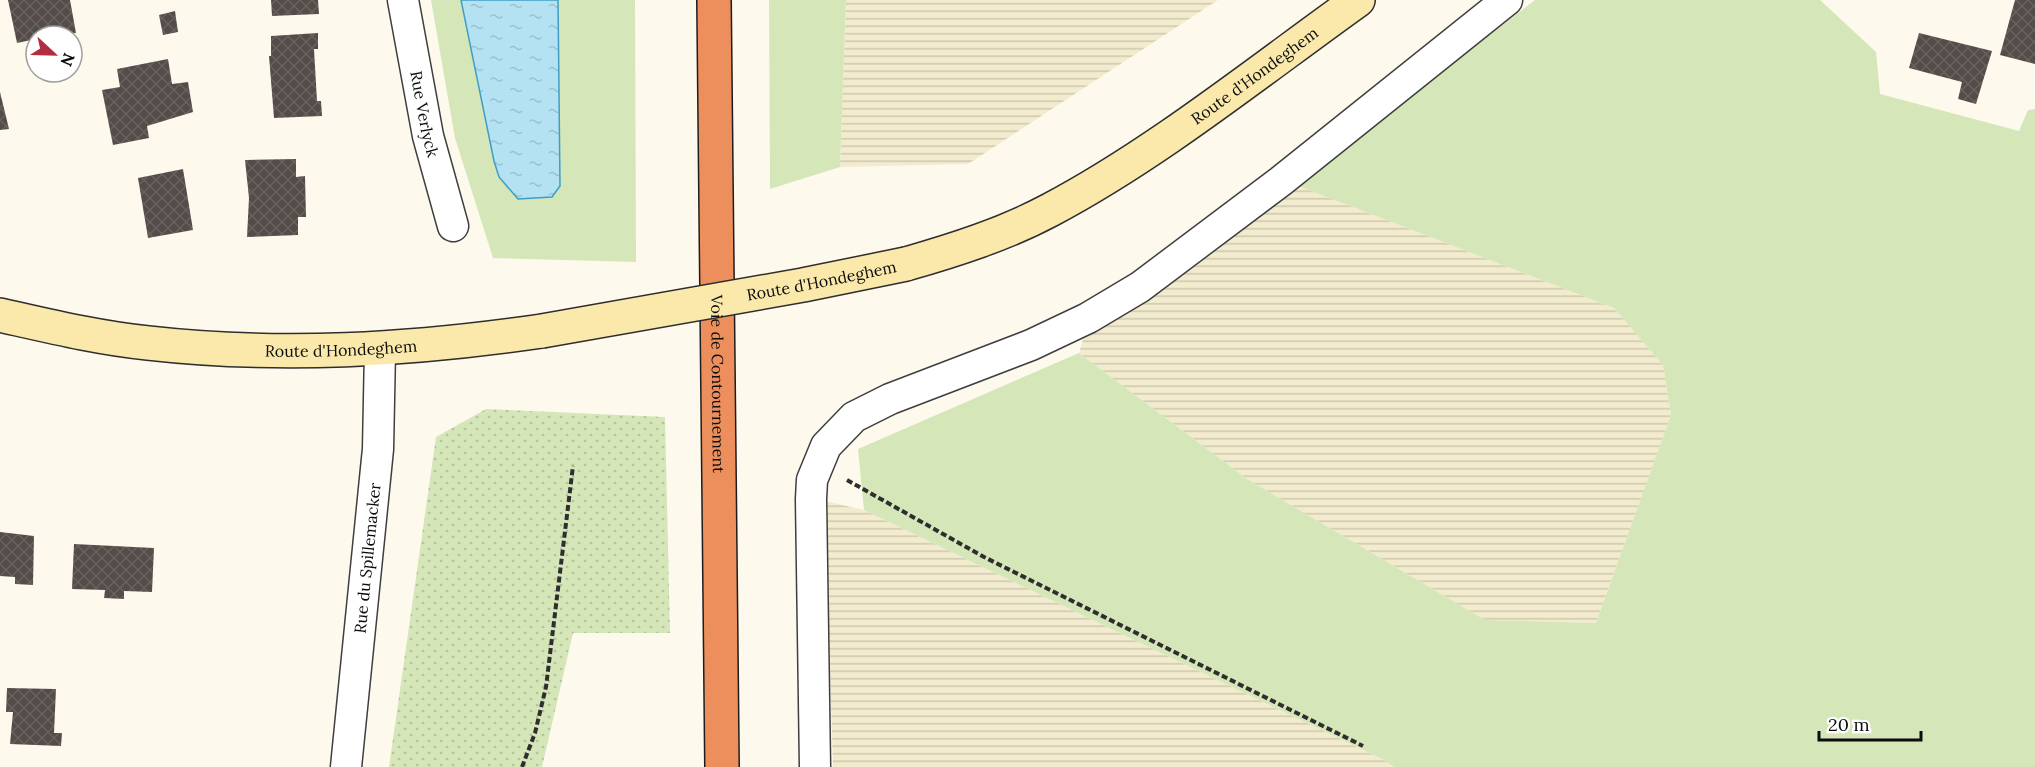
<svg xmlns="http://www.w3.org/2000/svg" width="2035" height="767" viewBox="0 0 2035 767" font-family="Lora,serif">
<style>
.farmland{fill:url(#farmland-rules)}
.grass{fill:#d5e6b8}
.garden{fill:url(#garden-dots)}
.water{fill:url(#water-ripples);stroke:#3f9ec5;stroke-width:1.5}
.building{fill:url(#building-cross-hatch)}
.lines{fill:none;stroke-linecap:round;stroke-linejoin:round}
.street-casing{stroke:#3f3f3f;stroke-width:33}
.secondary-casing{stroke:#2e2e2e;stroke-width:36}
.highway-casing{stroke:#1d1d1d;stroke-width:36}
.path{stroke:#2e2e2e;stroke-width:4;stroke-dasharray:6 3;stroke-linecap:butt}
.street{stroke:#fff;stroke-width:30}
.secondary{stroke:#fae9ab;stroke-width:33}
.highway{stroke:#ec8f5c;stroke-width:33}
.secondary-bridge-casing{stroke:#2e2e2e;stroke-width:36;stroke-linecap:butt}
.secondary-bridge{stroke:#fae9ab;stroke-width:33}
.labels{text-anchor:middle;stroke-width:6;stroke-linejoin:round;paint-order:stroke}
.street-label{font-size:16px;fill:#0c0c0c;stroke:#fff}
</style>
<defs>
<pattern id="farmland-rules" width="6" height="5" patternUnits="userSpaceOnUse" patternTransform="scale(1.5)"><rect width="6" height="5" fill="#f2ebce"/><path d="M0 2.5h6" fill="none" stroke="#cec8b0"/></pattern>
<pattern id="garden-dots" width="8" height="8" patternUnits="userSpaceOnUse" patternTransform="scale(1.5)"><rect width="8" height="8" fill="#d5e6b8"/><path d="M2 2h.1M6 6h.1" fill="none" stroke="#b6c49d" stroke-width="1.8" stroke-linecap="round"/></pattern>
<pattern id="water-ripples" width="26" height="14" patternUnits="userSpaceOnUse" patternTransform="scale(1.5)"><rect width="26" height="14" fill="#b4e2f2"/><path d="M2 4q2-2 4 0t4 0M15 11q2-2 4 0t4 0" fill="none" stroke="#9ac1ce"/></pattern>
<pattern id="building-cross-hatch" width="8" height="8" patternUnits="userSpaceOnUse" patternTransform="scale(1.5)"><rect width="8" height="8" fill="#544c49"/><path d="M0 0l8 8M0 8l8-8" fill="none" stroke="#68615f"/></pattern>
</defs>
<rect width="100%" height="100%" fill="#fef9ed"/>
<!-- farmland -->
<path class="farmland" d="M846,0H1218L968,164L840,167Z
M1296,185L1614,308L1663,365L1671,415L1596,623L1485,620L1247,479L1079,353L1085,332Z
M825,501L864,510L1384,760L1394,767H833Z"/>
<!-- grass -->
<path class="grass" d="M431,0H635L636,262L493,258L455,138Z
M769,0H846L840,167L770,189Z
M1535,0H1820L1876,52L1880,94L2019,131L2028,110L2035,109V767H1394L1384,760L864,510L858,449L1079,353L1247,479L1485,620L1596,623L1671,415L1663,365L1614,308L1296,185Z"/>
<!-- garden -->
<path class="garden" d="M486,409L665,417L670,633H573L542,767H389L436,437Z"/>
<!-- water -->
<path class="water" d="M461,0H558L560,186L552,197L518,199L499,177L494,161Z"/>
<!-- building -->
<path class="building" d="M8,0H70L76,33L36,36V39L17,43Z
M271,0H318L319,14L272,16Z
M2015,0H2035V64L2000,55Z
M175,11L178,32L163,35L159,15Z
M318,33V49H314L317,101H321L322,116L274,118L269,56H271V36Z
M1919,33L1992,51L1976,104L1958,99L1962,82L1909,68Z
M168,59L172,84L188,82L193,112L147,126L149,138L113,145L102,90L120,87L117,69Z
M0,92L9,129L0,130Z
M296,159V177L305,176L306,217H298V235L247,237L249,198L245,160Z
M183,169L193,230L148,238L138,178Z
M0,532L34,536L33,585L15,584V577L0,576Z
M74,544L154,548L152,592L124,591V599L104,598L105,590L72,589Z
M7,688L56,689L54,733H62L61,746L10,744L13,712H6Z"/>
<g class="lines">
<defs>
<g id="street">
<path id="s1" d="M403,0L428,136L453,226"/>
<path id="s2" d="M346,767L378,449L380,350"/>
<path d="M815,767L811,499L812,480L826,446L854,417L890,399L1031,345L1088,318L1140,287L1281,181L1507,0"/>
</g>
<g id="secondary">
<path id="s3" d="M906,264C955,250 1005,234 1050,210C1156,154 1260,70 1358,0"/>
<path id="s4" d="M0,315C49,326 98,338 148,343C281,358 410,350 542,331"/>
</g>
<g id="highway">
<path id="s5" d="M714,0L722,767"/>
</g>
</defs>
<!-- street casing -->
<use href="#street" class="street-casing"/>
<!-- secondary casing -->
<use href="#secondary" class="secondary-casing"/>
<!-- highway casing -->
<use href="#highway" class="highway-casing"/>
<!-- path -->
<path class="path" d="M847,480L984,557L1363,746
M522,767L535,733L546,687L573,466"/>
<!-- street -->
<use href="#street" class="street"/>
<!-- secondary -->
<use href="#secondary" class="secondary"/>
<!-- highway -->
<use href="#highway" class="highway"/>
<defs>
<g id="secondary-bridge">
<path id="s6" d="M542,331L803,285L906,264"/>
</g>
</defs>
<!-- secondary-bridge casing -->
<use href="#secondary-bridge" class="secondary-bridge-casing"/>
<!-- secondary-bridge -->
<use href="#secondary-bridge" class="secondary-bridge"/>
</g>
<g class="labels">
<!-- street labels -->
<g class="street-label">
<text dy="6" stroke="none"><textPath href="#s3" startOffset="399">Route d'Hondeghem</textPath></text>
<text dy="6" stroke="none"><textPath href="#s1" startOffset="116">Rue Verlyck</textPath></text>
<text dy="6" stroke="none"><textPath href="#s6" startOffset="284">Route d'Hondeghem</textPath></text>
<text dy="6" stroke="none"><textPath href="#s4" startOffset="344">Route d'Hondeghem</textPath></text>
<text dy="6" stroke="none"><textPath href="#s5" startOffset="384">Voie de Contournement</textPath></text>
<text dy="6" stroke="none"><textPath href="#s2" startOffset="210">Rue du Spillemacker</textPath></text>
</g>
</g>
<!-- north arrow -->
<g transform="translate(54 54) rotate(112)"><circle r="28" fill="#ffffff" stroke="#9e9e9e" stroke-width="1.5"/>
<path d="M0-4.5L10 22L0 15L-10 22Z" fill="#b42c41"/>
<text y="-9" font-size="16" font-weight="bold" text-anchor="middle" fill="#0c0c0c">N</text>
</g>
<!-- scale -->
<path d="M1819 731v9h102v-9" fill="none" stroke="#0c0c0c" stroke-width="3"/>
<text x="1828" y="731" font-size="18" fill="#0c0c0c" stroke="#ffffff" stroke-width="4.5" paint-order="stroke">20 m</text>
</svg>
